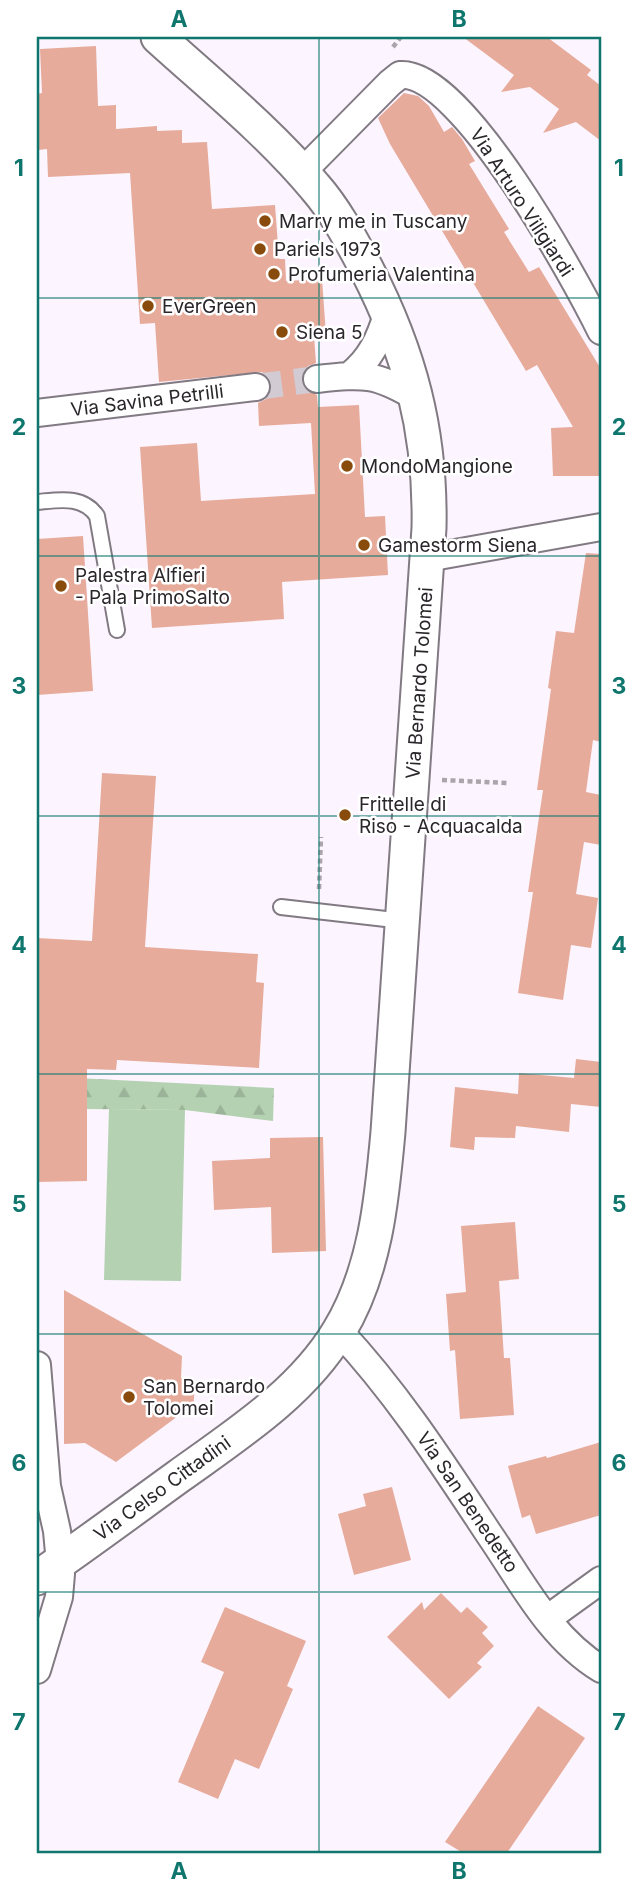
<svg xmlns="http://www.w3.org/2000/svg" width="638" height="1890" viewBox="0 0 638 1890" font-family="Inter,sans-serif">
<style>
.forest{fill:url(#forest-firs)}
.pitch{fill:#b4d2b2}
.building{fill:#e6ab9b}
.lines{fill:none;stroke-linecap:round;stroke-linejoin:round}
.minor-tunnel{stroke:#d2cbd4;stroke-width:26;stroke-dasharray:26 13;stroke-linecap:butt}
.service-casing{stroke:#817a82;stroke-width:18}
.minor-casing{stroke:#817a82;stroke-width:30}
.tertiary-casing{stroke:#817a82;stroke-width:37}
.path{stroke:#aaa4ab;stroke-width:4.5;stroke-dasharray:5 3.5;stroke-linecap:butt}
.service{stroke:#fff;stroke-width:14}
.minor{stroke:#fff;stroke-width:26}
.tertiary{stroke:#fff;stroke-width:33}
.grid{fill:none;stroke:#0f766e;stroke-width:2;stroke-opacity:0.55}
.poi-dot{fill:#884b0b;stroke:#fff;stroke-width:2.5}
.labels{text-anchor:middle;stroke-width:5;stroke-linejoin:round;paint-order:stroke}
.street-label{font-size:19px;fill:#2a272a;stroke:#fff}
.poi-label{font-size:19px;fill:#2a272a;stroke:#fff;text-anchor:start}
.neatline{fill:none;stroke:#0f766e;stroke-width:2.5}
.grid-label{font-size:23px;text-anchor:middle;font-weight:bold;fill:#0f766e}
</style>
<defs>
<pattern id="forest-firs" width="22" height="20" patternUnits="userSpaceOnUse" patternTransform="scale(1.75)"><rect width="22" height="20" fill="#b4d2b2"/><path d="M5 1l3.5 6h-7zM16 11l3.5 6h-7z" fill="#9bb499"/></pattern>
</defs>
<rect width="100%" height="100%" fill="#fcf4fe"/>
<!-- forest -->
<path class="forest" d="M37,1076L274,1088L273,1121L185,1110L87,1109V1102L37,1103Z"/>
<!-- pitch -->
<path class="pitch" d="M109,1109L185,1110L181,1281L104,1280Z"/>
<!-- building -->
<path class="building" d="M463,37H547L591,70L587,75L601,86V141L576,122L543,133L559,109L530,87L501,92L514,75Z
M96,46L98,106L116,105V129L157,126V131L182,130V143L207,142L212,209L275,205L279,259H285L286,281L322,279L326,335L314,336L316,363L308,366L303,372L301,381L305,389L317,395L318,407L359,405L365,517L385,516L388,575L282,582L284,619L152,628L140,447L197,443L201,501L315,494L311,423L259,426L258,403L266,399L270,394L272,386L268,377L262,372L159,382L155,323L140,324L130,173L48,177L47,149L38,150L37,94L42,93L40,49Z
M404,93L418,96L429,106L444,132L452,127L462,139L475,161L469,164L509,229L504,232L529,272L539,267L601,369V476H553L551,428L573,427L537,365L526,371L390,144L378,118Z
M83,536L93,691L37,695V539Z
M586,553L601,554V742L593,740L586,792L601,795V845L584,842L576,894L598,898L591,948L571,945L563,1000L518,993L533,892H528L543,790H537L551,689L548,688L556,631L574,633Z
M102,773L156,776L145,947L258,954L256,982L264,983L259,1068L117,1060L116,1070L87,1069V1181L37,1182V938L92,941Z
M576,1059L601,1062V1107L571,1104L569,1132L516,1126L515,1138L475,1137L474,1150L450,1147L455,1087L518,1094L519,1073L574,1078Z
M323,1137L326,1251L272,1253L271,1207L214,1210L212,1161L270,1158V1138Z
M515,1222L519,1279L499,1281L504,1358H510L514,1415L460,1419L455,1350L450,1351L446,1294L466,1292L461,1226Z
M64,1290L182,1356L181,1378L195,1379L193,1417L178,1416L116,1462L85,1443L64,1444Z
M601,1442V1515L536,1534L530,1515L522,1518L508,1466L546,1456L547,1458Z
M392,1487L411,1560L354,1575L338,1514L366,1506L363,1494Z
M441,1593L461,1613L467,1607L488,1627L482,1633L494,1646L477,1663L482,1667L449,1699L387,1637L422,1602L424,1610Z
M225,1607L306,1641L287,1686L293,1689L259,1769L235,1759L218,1799L178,1782L224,1672L201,1662Z
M538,1706L585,1738L507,1853H463L445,1842Z"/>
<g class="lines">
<!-- minor-tunnel -->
<path class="minor-tunnel" d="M256,387L317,379"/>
<defs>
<path id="service" d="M37,502C59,500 83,495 97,516L117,630
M281,907L403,921"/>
<path id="minor" d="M302,172L390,83L400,75C461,69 576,280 601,331
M349,376C371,359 380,338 388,312
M317,379C364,374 376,373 417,398
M37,413L256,387
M427,558L601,527
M339,1331C397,1393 442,1463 489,1534C522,1582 550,1638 601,1669
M37,1365L47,1486L57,1531L61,1574L59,1597L37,1670
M547,1619L601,1580"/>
<path id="tertiary" d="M37,1578C85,1545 132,1510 179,1476C236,1435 302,1393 339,1331C375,1272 382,1199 388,1132L429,528C431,432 410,353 366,268C351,240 336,211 315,187C269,132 211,85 158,37"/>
</defs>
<!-- service casing -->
<use href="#service" class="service-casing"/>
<!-- minor casing -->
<use href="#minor" class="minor-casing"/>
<!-- tertiary casing -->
<use href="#tertiary" class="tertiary-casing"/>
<!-- path -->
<path class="path" d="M393,47L400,38L398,37
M442,780L507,783
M319,889L321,837"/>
<!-- service -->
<use href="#service" class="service"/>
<!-- minor -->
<use href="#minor" class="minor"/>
<!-- tertiary -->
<use href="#tertiary" class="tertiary"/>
</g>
<!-- grid -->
<path class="grid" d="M319,37V1853M37,298H601M37,556H601M37,816H601M37,1074H601M37,1334H601M37,1592H601"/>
<!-- markers -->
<g class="poi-dot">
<circle cx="265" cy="221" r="7"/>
<circle cx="260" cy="249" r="7"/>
<circle cx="274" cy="274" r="7"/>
<circle cx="148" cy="306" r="7"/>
<circle cx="282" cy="332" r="7"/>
<circle cx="347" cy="466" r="7"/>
<circle cx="364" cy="545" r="7"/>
<circle cx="61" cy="586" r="7"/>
<circle cx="345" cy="815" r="7"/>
<circle cx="129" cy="1397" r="7"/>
</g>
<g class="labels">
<!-- street labels -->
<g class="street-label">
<text transform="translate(522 202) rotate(57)" y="7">Via Arturo Viligiardi</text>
<text transform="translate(147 400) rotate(-7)" y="7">Via Savina Petrilli</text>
<text transform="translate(419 683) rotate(-86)" y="7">Via Bernardo Tolomei</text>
<text transform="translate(162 1488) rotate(-36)" y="7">Via Celso Cittadini</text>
<text transform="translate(468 1502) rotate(56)" y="7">Via San Benedetto</text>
</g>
<!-- poi labels -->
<g class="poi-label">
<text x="279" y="228">Marry me in Tuscany</text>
<text x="274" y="256">Pariels 1973</text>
<text x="288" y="281">Profumeria Valentina</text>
<text x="162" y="313">EverGreen</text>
<text x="296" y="339">Siena 5</text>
<text x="361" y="473">MondoMangione</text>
<text x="378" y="552">Gamestorm Siena</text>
<text x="75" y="582">Palestra Alfieri<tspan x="75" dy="22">- Pala PrimoSalto</tspan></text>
<text x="359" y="811">Frittelle di<tspan x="359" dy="22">Riso - Acquacalda</tspan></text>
<text x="143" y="1393">San Bernardo<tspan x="143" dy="22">Tolomei</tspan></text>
</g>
</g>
<!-- border -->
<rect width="638" height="1890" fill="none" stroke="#ffffff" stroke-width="77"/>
<rect x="38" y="38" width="562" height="1814" class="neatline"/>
<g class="grid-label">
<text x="179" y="27">A</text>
<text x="459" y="27">B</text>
<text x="19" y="176">1</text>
<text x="619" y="176">1</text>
<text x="19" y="435">2</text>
<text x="619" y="435">2</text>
<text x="19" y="694">3</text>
<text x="619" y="694">3</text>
<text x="19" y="953">4</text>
<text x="619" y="953">4</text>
<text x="19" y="1212">5</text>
<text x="619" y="1212">5</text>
<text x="19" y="1471">6</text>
<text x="619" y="1471">6</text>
<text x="19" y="1730">7</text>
<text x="619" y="1730">7</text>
<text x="179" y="1879">A</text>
<text x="459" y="1879">B</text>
</g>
</svg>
